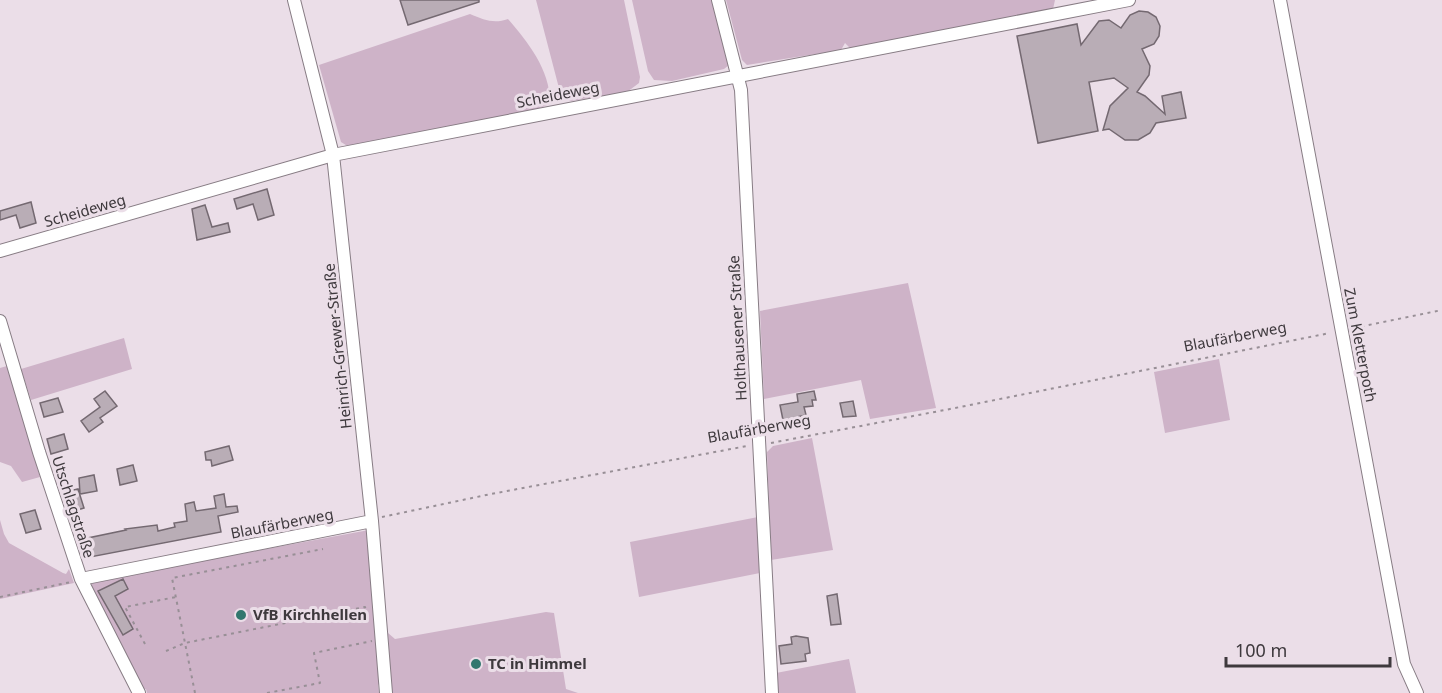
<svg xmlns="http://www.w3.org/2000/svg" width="1442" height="693" viewBox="0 0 1442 693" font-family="'Noto Sans',sans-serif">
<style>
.green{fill:#ceb3c8}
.building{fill:#b9adb6;stroke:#746971;stroke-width:1.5}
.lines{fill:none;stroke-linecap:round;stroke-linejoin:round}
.minor-casing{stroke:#877c84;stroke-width:14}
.path{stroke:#988f96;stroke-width:2;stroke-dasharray:3 4.5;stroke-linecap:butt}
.minor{stroke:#fff;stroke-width:12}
.poi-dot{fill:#31776e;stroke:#ebdee8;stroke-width:2}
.labels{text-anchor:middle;stroke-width:6;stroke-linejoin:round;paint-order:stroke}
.street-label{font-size:15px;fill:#3e393d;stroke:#ebdee8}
.poi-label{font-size:15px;font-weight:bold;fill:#3e393d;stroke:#ebdee8;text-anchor:start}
</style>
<rect width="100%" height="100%" fill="#ebdee8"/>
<!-- green -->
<path class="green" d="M536,0H624L640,77L639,83L627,92L570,101L564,99L560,92Z
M632,0H715L729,65L724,69L672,81L654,80L648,71Z
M726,0H1055L1053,9L850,48L845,43L841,50L747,65L742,60Z
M470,14C484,20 494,24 508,19C528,42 551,71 550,104L537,109L349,147L341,142L319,65Z
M908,283L936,408L870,419L861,380L764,399L760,311Z
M124,338L132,369L31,400L21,369Z
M1219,359L1230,420L1165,433L1154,372Z
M7,366L40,477L22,482L11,466L0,462V368Z
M812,438L833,550L771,560L767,452L773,446Z
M758,517L760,573L639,597L630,542Z
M0,520L4,534L9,543L63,573L66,574L69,569L74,583L0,599Z
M369,530L381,681L378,685L379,693H147L146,689L142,690L91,587L93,581Z
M546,612L554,613L566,689L578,693H391L388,633L395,639Z
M849,659L856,693H776V673Z"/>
<!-- building -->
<path class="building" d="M400,0H479V2L408,25Z
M1139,11L1148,12L1156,17L1160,26L1159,36L1154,44L1142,49L1150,66L1149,75L1137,92L1145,96L1165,114L1162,96L1181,92L1186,118L1156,123L1150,133L1138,140H1125L1109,129L1103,130L1110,106L1128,88L1114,78L1089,82L1098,131L1038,143L1017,36L1077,24L1081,45L1099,21L1109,20L1121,28L1130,15Z
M267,189L274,215L258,220L253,204L237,209L234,199Z
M31,202L36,223L20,228L16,215L0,220V211Z
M205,205L212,227L228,223L230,232L197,240L192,209Z
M105,391L117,406L100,418L103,422L89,432L81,421L100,407L94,399Z
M814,391L816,400H812L813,406L804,407L806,415L783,420L780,405L798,402L797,394Z
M58,398L63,412L44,417L40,403Z
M853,401L856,416L843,417L840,403Z
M64,434L68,449L51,454L47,439Z
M229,446L233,460L212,466L211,460H206L205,452Z
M133,465L137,481L120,485L117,469Z
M94,475L97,491L80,494L79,478Z
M78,489L84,508L71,512L65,492Z
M224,494L226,507L237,506L238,512L218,516L221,532L85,558L81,543L83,539L126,530L125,529L157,525L158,531L175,527L174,523L187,521L185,504L194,502L196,511L216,508L214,496Z
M35,510L41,529L26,533L20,514Z
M123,579L128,589L115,596L133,629L123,635L98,591Z
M837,594L841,624L831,625L827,596Z
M796,636L808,638L810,653L805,654L806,661L781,664L779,646L792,644L791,637Z"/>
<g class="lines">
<defs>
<path id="minor" d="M294,0L333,155L372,521L386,693
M718,0L741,90L772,693
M1280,0L1404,664L1417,693
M0,251L333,155L1129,0
M0,321L39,452L81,579L139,693
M81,579L372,521"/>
</defs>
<!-- minor casing -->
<use href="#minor" class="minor-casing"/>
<!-- path -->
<path class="path" d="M1354,328L1442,310
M771,443L950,409L1330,333
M382,517L491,494L747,446
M0,597L71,582
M145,644L125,607L176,597
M166,651L185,643L365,607L368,619
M195,693L172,578L323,549
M267,693L320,683L314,653L372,641"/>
<!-- minor -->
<use href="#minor" class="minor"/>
</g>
<!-- markers -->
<g class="poi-dot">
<circle cx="241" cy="615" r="6"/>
<circle cx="476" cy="664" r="6"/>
</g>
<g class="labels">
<!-- street labels -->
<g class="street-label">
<text transform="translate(558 95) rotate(-11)" y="5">Scheideweg</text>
<text transform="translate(85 211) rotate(-16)" y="5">Scheideweg</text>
<text transform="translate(738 328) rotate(-93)" y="5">Holthausener Straße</text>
<text transform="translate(1235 337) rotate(-11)" y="5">Blaufärberweg</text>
<text transform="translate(1360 345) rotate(79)" y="5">Zum Kletterpoth</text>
<text transform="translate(338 346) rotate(-96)" y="5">Heinrich-Grewer-Straße</text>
<text transform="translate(759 429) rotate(-10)" y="5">Blaufärberweg</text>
<text transform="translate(73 507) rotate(72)" y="5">Utschlagstraße</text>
<text transform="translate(282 524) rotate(-11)" y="5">Blaufärberweg</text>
</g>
<!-- poi labels -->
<g class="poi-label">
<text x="253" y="620">VfB Kirchhellen</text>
<text x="488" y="669">TC in Himmel</text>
</g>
</g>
<!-- scale -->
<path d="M1226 657v9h164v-9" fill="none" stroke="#3e393d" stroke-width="3"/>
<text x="1235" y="657" font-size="18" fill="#3e393d" stroke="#ebdee8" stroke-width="4.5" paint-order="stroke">100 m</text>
</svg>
